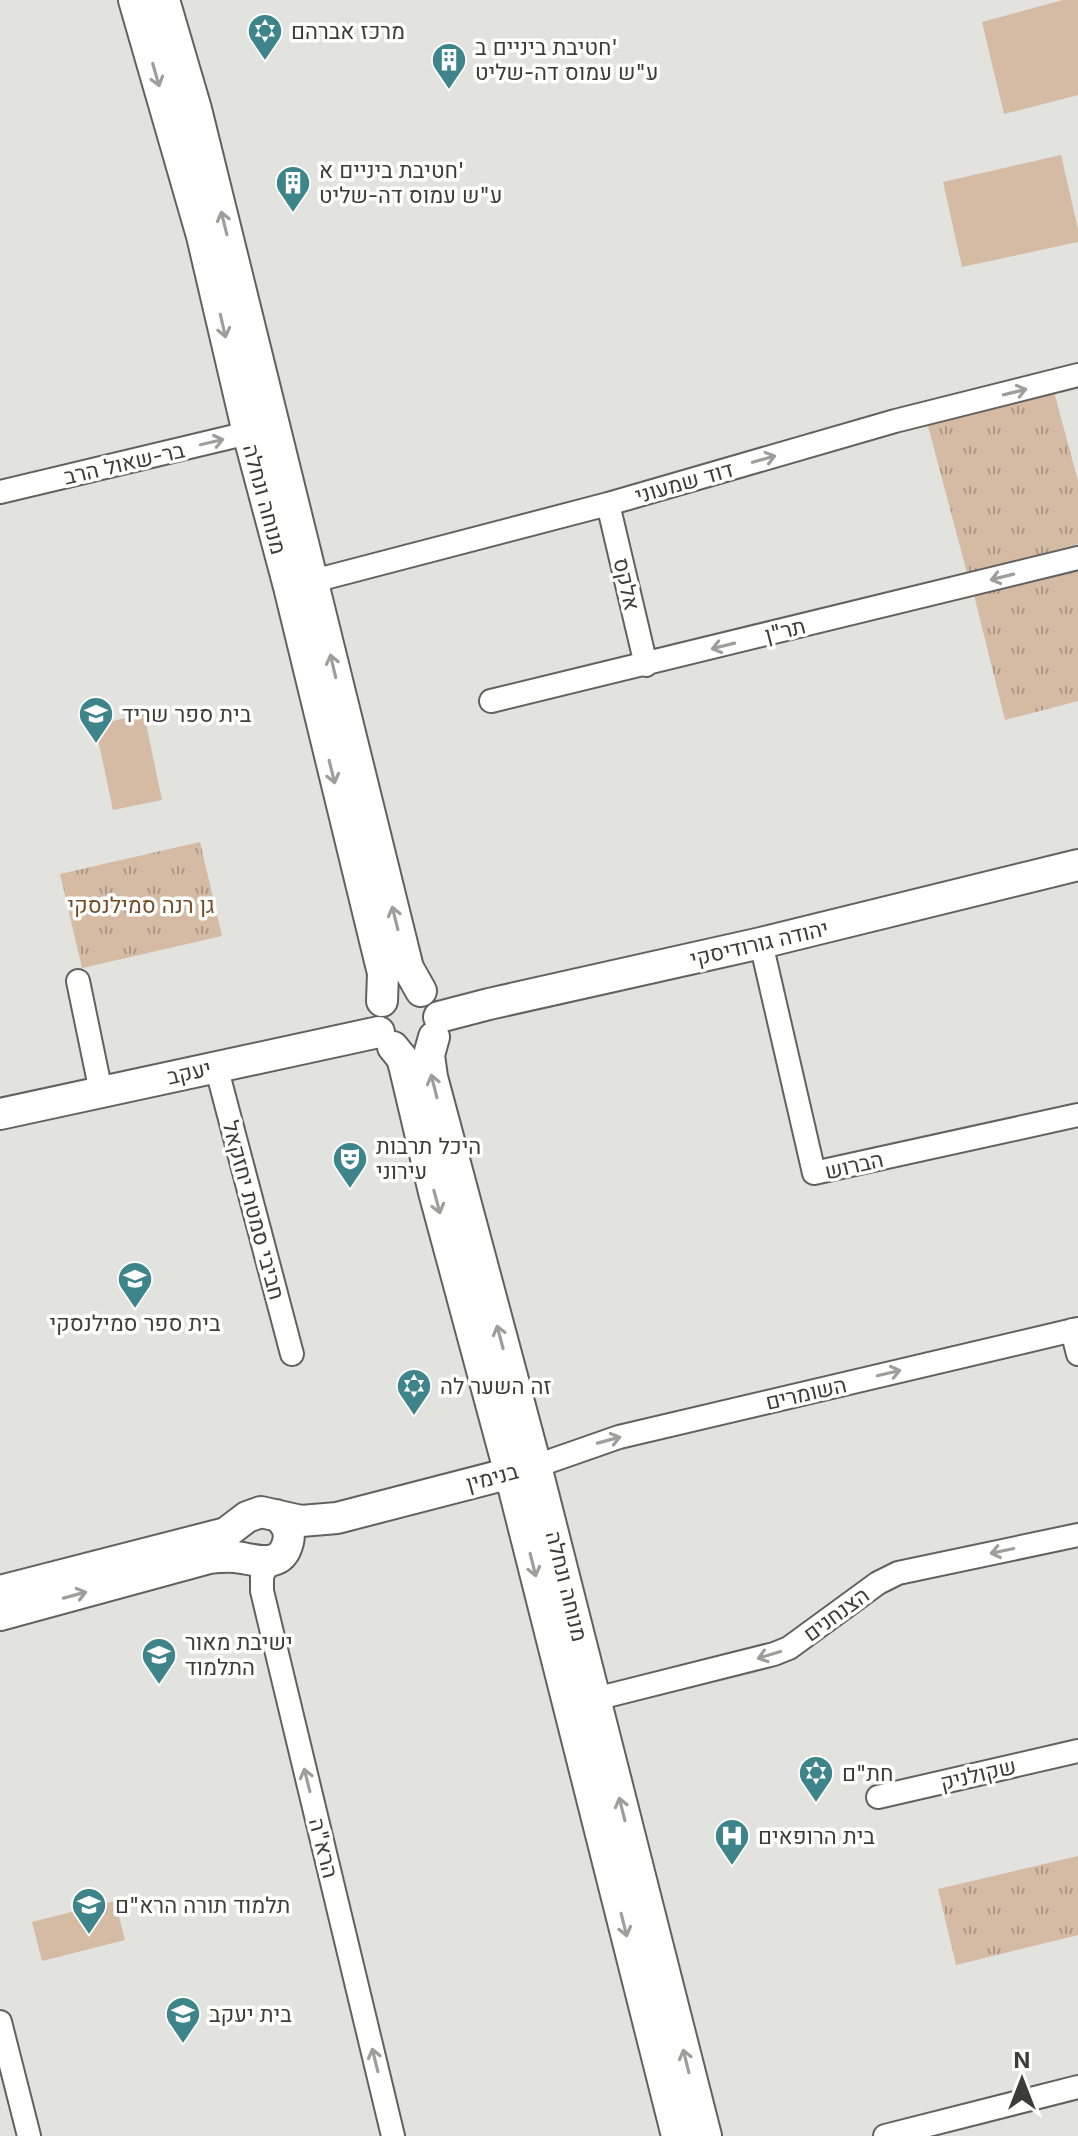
<svg xmlns="http://www.w3.org/2000/svg" width="1078" height="2136" viewBox="0 0 1078 2136" font-family="Inter,Heebo,sans-serif">
<style>
.grass{fill:url(#grass-tufts)}
.pitch{fill:#d5baa4}
.lines{fill:none;stroke-linecap:round;stroke-linejoin:round}
.street-casing{stroke:#62615f;stroke-width:26}
.secondary-casing{stroke:#62615f;stroke-width:34}
.street{stroke:#fff;stroke-width:22}
.secondary{stroke:#fff;stroke-width:30}
.oneway{stroke:#9e9e9c}
.labels{text-anchor:middle;stroke-width:7;stroke-linejoin:round;paint-order:stroke}
.poi-label{font-size:22px;fill:#3c3c3a;stroke:#fffffe;text-anchor:start}
.street-label{font-size:22px;fill:#3c3c3a;stroke:#fffffe}
.park-label{font-size:22px;fill:#734b24;stroke:#fffffe}
</style>
<defs>
<pattern id="grass-tufts" width="24" height="20" patternUnits="userSpaceOnUse" patternTransform="scale(2)"><rect width="24" height="20" fill="#d5baa4"/><path d="M3 7l-1-3M5 7V3M7 7l1-3M15 17l-1-3M17 17v-4M19 17l1-3" fill="none" stroke="#ae9887"/></pattern>
</defs>
<rect width="100%" height="100%" fill="#e2e2df"/>
<!-- grass -->
<path class="grass" d="M1053,388L1078,481V544L967,573L927,422Z
M1078,560V701L1005,720L972,587Z
M200,842L222,936L82,968L60,874Z
M1078,1856V1935L956,1965L938,1889Z"/>
<!-- pitch -->
<path class="pitch" d="M1063,0H1078V95L1004,114L982,22Z
M1061,155L1078,229V242L962,267L943,182Z
M144,714L162,800L113,810L95,725Z
M115,1901L125,1940L42,1961L32,1922Z"/>
<g class="lines">
<defs>
<path id="street" d="M0,492L248,433L256,424
M608,504L646,665
M298,585L608,504L895,421L1078,375
M491,701L1078,558
M761,943L814,1173L1078,1115
M78,981L101,1092
M216,1066L292,1354
M1072,1330L1078,1354
M536,1466L619,1437L1078,1329
M269,1562L262,1576V1591L393,2136
M595,1699L774,1654L789,1648L878,1583L898,1573L1078,1535
M878,1797L1078,1751
M0,2022L29,2136
M885,2136L1078,2087"/>
<path id="secondary" d="M134,0L202,236L248,433L289,587L379,957L383,973L382,1001
M164,0L196,109L408,968L421,991
M439,1017L489,1004L761,943L1078,865
M434,1037L429,1055L432,1077L536,1466L706,2136
M393,1047L402,1058L405,1069L434,1192L514,1489L677,2136
M0,1114L379,1032
M0,1591L226,1533L247,1517L261,1512L301,1521L337,1518L530,1468
M0,1615L209,1558C218,1557 226,1556 235,1557C255,1559 281,1571 288,1542C291,1530 285,1522 276,1515"/>
</defs>
<!-- street casing -->
<use href="#street" class="street-casing"/>
<!-- secondary casing -->
<use href="#secondary" class="secondary-casing"/>
<!-- street -->
<use href="#street" class="street"/>
<!-- secondary -->
<use href="#secondary" class="secondary"/>
</g>
<!-- one-way arrows -->
<defs><path id="oneway-shaft" d="M-6 0H5M1.5-3L5.5 0L1.5 3" fill="none" stroke-width="1.6" stroke-linecap="round" stroke-linejoin="round" transform="scale(2)"/></defs>
<g class="oneway">
<use href="#oneway-shaft" transform="translate(156 75) rotate(74)"/>
<use href="#oneway-shaft" transform="translate(224 223) rotate(-104)"/>
<use href="#oneway-shaft" transform="translate(223 326) rotate(77)"/>
<use href="#oneway-shaft" transform="translate(1015 392) rotate(-14)"/>
<use href="#oneway-shaft" transform="translate(212 442) rotate(-13)"/>
<use href="#oneway-shaft" transform="translate(764 459) rotate(-16)"/>
<use href="#oneway-shaft" transform="translate(1002 577) rotate(166)"/>
<use href="#oneway-shaft" transform="translate(723 646) rotate(166)"/>
<use href="#oneway-shaft" transform="translate(333 666) rotate(-103)"/>
<use href="#oneway-shaft" transform="translate(332 772) rotate(76)"/>
<use href="#oneway-shaft" transform="translate(395 918) rotate(-104)"/>
<use href="#oneway-shaft" transform="translate(434 1086) rotate(-104)"/>
<use href="#oneway-shaft" transform="translate(437 1202) rotate(75)"/>
<use href="#oneway-shaft" transform="translate(500 1337) rotate(-105)"/>
<use href="#oneway-shaft" transform="translate(889 1373) rotate(-13)"/>
<use href="#oneway-shaft" transform="translate(609 1440) rotate(-15)"/>
<use href="#oneway-shaft" transform="translate(1002 1551) rotate(168)"/>
<use href="#oneway-shaft" transform="translate(533 1565) rotate(76)"/>
<use href="#oneway-shaft" transform="translate(75 1595) rotate(-15)"/>
<use href="#oneway-shaft" transform="translate(769 1655) rotate(163)"/>
<use href="#oneway-shaft" transform="translate(307 1780) rotate(-104)"/>
<use href="#oneway-shaft" transform="translate(622 1809) rotate(-104)"/>
<use href="#oneway-shaft" transform="translate(624 1925) rotate(76)"/>
<use href="#oneway-shaft" transform="translate(375 2060) rotate(-104)"/>
<use href="#oneway-shaft" transform="translate(686 2061) rotate(-104)"/>
</g>
<!-- icons -->
<defs>
<symbol id="synagogue-pin" viewBox="-11 -11 22 30"><path d="M0 17L-7.5 6A9.5 9.5 0 1 1 7.5 6Z" fill="#3d858b" stroke="#fffffe"/><path d="M0-6.5L5.6 3.2H-5.6ZM0 6.5L5.6-3.2H-5.6Z" fill="#fff"/></symbol>
<symbol id="building-pin" viewBox="-11 -11 22 30"><path d="M0 17L-7.5 6A9.5 9.5 0 1 1 7.5 6Z" fill="#3d858b" stroke="#fffffe"/><path d="M-4-6H4V6H1V3H-1V6H-4ZM-2.5-4.3h1.7v1.8h-1.7ZM.8-4.3h1.7v1.8H.8ZM-2.5-1h1.7V.8h-1.7ZM.8-1h1.7V.8H.8Z" fill="#fff"/></symbol>
<symbol id="school-pin" viewBox="-11 -11 22 30"><path d="M0 17L-7.5 6A9.5 9.5 0 1 1 7.5 6Z" fill="#3d858b" stroke="#fffffe"/><path d="M0-5L7-2L0 1L-7-2ZM-4 1L0 2.5L4 1V4Q0 6-4 4Z" fill="#fff"/></symbol>
<symbol id="theatre-pin" viewBox="-11 -11 22 30"><path d="M0 17L-7.5 6A9.5 9.5 0 1 1 7.5 6Z" fill="#3d858b" stroke="#fffffe"/><path d="M-5-5.5Q0-4 5-5.5V0Q5 5 0 6Q-5 5-5 0ZM-3.3-2.5H-1v1.5H-3.3ZM1-2.5H3.3v1.5H1ZM-2.8 1Q0 5.5 2.8 1Z" fill="#fff"/></symbol>
<symbol id="hospital-pin" viewBox="-11 -11 22 30"><path d="M0 17L-7.5 6A9.5 9.5 0 1 1 7.5 6Z" fill="#3d858b" stroke="#fffffe"/><path d="M-5-5h3v3.5h4V-5h3V5h-3V1.5h-4V5h-3Z" fill="#fff"/></symbol>
</defs>
<g fill-rule="evenodd">
<use href="#synagogue-pin" x="245" y="11" width="40" height="54"/>
<use href="#building-pin" x="429" y="40" width="40" height="54"/>
<use href="#building-pin" x="273" y="163" width="40" height="54"/>
<use href="#school-pin" x="76" y="694" width="40" height="54"/>
<use href="#theatre-pin" x="330" y="1139" width="40" height="54"/>
<use href="#school-pin" x="115" y="1259" width="40" height="54"/>
<use href="#synagogue-pin" x="394" y="1366" width="40" height="54"/>
<use href="#school-pin" x="139" y="1635" width="40" height="54"/>
<use href="#synagogue-pin" x="796" y="1753" width="40" height="54"/>
<use href="#hospital-pin" x="712" y="1816" width="40" height="54"/>
<use href="#school-pin" x="69" y="1885" width="40" height="54"/>
<use href="#school-pin" x="163" y="1994" width="40" height="54"/>
</g>
<g class="labels">
<!-- poi labels -->
<g class="poi-label">
<text x="291" y="39">מרכז אברהם</text>
<text x="475" y="55">חטיבת ביניים ב'<tspan x="475" dy="25">ע"ש עמוס דה-שליט</tspan></text>
<text x="319" y="178">חטיבת ביניים א'<tspan x="319" dy="25">ע"ש עמוס דה-שליט</tspan></text>
<text x="122" y="722">בית ספר שריד</text>
<text x="376" y="1154">היכל תרבות<tspan x="376" dy="25">עירוני</tspan></text>
<text x="135" y="1331" text-anchor="middle">בית ספר סמילנסקי</text>
<text x="440" y="1394">זה השער לה</text>
<text x="185" y="1650">ישיבת מאור<tspan x="185" dy="25">התלמוד</tspan></text>
<text x="842" y="1781">חת"ם</text>
<text x="758" y="1844">בית הרופאים</text>
<text x="115" y="1913">תלמוד תורה הרא"ם</text>
<text x="209" y="2022">בית יעקב</text>
</g>
<!-- street labels -->
<g class="street-label">
<text transform="translate(124 463) rotate(-13)" y="8">בר-שאול הרב</text>
<text transform="translate(684 482) rotate(-16)" y="8">דוד שמעוני</text>
<text transform="translate(265 499) rotate(75)" y="8">מנוחה ונחלה</text>
<text transform="translate(627 584) rotate(77)" y="8">אלקס</text>
<text transform="translate(785 630) rotate(-14)" y="8">תר"ן</text>
<text transform="translate(759 943) rotate(-13)" y="8">יהודה גורודיסקי</text>
<text transform="translate(189 1072) rotate(-13)" y="8">יעקב</text>
<text transform="translate(854 1165) rotate(-13)" y="8">הברוש</text>
<text transform="translate(254 1210) rotate(75)" y="8">חביבי סמטת יחזקאל</text>
<text transform="translate(806 1393) rotate(-13)" y="8">השומרים</text>
<text transform="translate(492 1477) rotate(-15)" y="8">בנימין</text>
<text transform="translate(567 1586) rotate(76)" y="8">מנוחה ונחלה</text>
<text transform="translate(836 1614) rotate(-36)" y="8">הצנחנים</text>
<text transform="translate(978 1774) rotate(-13)" y="8">שקולניק</text>
<text transform="translate(324 1848) rotate(76)" y="8">הרא"ה</text>
</g>
<!-- park labels -->
<g class="park-label">
<text x="141" y="913">גן רנה סמילנסקי</text>
</g>
</g>
<!-- north arrow -->
<g transform="translate(1022 2080)" stroke="#fffffe" stroke-width="6" paint-order="stroke">
<path d="M0-6L14 30L0 20L-14 30Z" fill="#3c3c3a"/>
<text y="-12" font-size="22" font-weight="bold" text-anchor="middle" fill="#3c3c3a">N</text>
</g>
</svg>
